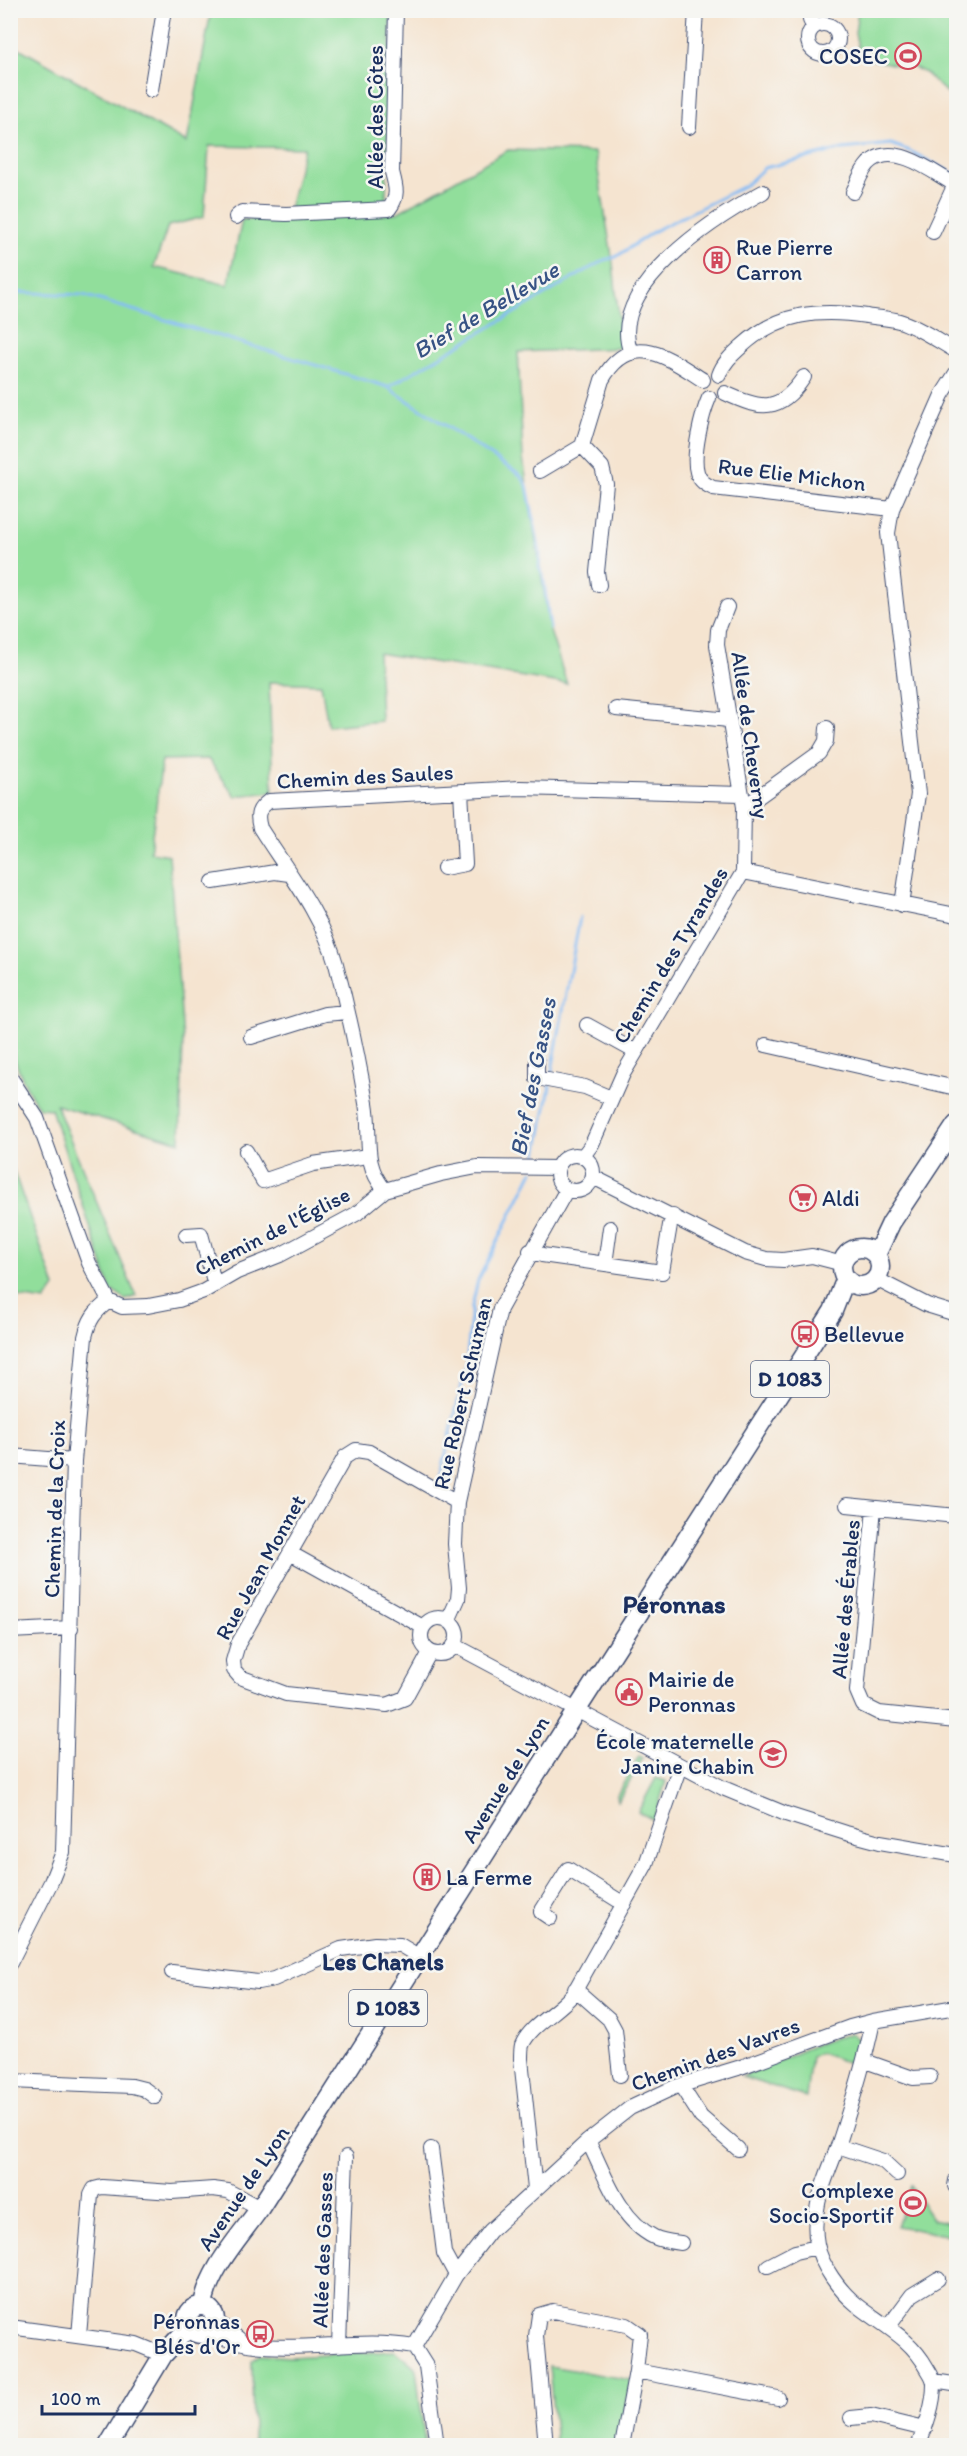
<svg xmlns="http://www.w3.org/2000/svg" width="967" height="2456" viewBox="0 0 967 2456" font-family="Itim,sans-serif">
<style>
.green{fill:#91de9b;stroke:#56867c;stroke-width:1.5}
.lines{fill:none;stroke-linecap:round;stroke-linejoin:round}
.stream{stroke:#85bcf4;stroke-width:3}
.minor-casing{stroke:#3c4a6f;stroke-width:16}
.major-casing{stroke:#3c4a6f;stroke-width:21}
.minor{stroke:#fff;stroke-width:14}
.major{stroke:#fff;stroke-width:18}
.labels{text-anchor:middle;stroke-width:5;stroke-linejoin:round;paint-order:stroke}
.shield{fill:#f6f6f2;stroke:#5d6b8a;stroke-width:1.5}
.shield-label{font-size:21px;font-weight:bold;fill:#1b2f5e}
.poi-label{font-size:22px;fill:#1b2f5e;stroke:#f6f6f2;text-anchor:start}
.street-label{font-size:22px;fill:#1b2f5e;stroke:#f6f6f2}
.water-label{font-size:24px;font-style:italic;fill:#365284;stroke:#f6f6f2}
.neighbourhood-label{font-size:24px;font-weight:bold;fill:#1b2f5e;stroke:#f6f6f2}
.quarter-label{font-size:26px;font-weight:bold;fill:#1b2f5e;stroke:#f6f6f2}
</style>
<rect width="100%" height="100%" fill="#f6f6f2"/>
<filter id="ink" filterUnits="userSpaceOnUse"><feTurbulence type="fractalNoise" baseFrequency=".0167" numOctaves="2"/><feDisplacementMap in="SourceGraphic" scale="12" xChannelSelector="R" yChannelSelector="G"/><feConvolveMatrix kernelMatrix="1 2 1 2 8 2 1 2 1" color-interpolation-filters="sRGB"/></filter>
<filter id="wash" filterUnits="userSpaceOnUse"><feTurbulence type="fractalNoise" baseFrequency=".008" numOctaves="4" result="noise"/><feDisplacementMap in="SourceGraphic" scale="24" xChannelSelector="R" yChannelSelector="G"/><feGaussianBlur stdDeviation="1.35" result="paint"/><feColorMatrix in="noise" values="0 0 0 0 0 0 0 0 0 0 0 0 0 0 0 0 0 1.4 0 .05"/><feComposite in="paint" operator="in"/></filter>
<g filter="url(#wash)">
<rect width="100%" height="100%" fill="#f5e4d0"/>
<!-- green -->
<path class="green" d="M211,11H391L386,199L383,204L289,209L304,148L209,146L204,217L168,226L154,267L228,285L242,220L397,213L508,150L595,152L613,263L622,348L518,352L523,458L550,631L567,684L378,653L381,721L328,726L321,684L269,682L273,792L235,796L208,759L162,760L150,852L169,855L183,1039L180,1142L56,1105L136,1296L126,1300L111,1290L51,1109L39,1108C26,1088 16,1069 11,1045L10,43L187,143Z
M858,11H956V101L925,73L909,65L906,67L860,57L855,33Z
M11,1164L55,1287L45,1301L11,1296Z
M639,1756L643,1758L618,1801L617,1795Z
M656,1778L666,1781L654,1820L638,1812Z
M852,2033L863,2044L856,2066L821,2053L811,2056L806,2097L742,2077L817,2044Z
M911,2186L932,2219L956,2224V2237L897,2226Z
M395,2351L416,2369L425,2445H253L252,2361L259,2355L290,2357Z
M549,2366L631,2380L618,2445H556Z"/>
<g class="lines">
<!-- stream -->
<path class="stream" d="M10,292L83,295L388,387L604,260L616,257L654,231L746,185L764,168L843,149L891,144L910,151L956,175
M389,388L520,475L527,485L540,553L539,568L543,575L550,629
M551,1076L580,917
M535,1165L550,1086
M440,1479L466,1367L472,1306L478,1280L533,1171"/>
</g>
</g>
<g filter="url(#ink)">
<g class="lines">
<defs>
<path id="minor" d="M810,10V20L813,26
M808 39a15 15 0 1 1 30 0a15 15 0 1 1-30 0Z
M151,90L164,10
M689,127L696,10
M853,192C858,182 863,166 873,160C898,143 935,174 956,185
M236,217L242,212L286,214L389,209C399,196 396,187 392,172L396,10
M933,232L956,182
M631,353C605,288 715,218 763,192
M719,375C723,363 732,355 742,346C779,312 819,309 867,316C877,318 889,318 899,321C917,326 940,342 956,351
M725,393C761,410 780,413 804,377
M709,398C702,414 692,455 697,472C699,481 706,485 713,488L892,509
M582,446L602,467L606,484L597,572L599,585
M540,471L582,446L602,380C631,328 668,358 703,380
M727,607L718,630L717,645L744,807L743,872
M616,709L729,720
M744,807L819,753L826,741L827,728
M444,868L465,864L461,791
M213,882L275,872L289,874
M902,905L918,794L888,533L892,509L942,395L956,373
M587,1025L636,1052
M251,1037L325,1014L347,1012
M766,1045L956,1088
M537,1062V1078L585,1087L611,1098
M10,1077L37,1118L89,1263L109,1301C94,1312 89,1320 85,1337L74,1461L63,1852L51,1882L10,1963
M246,1151L263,1181L313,1164L368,1156
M557 1173a18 18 0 1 1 36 0a18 18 0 1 1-36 0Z
M583,1156L592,1144L623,1074L743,872L956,915
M593,1177L745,1253L766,1259L783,1260L812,1256L843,1264
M385,1190C361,1162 372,1136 366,1103C358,1056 348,1009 336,964C322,914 287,871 260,828C256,814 258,809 269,801L520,788L742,794
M186,1235L201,1234L215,1285
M530,1251L542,1255L662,1272L670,1225L673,1216
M605,1264L610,1228
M876,1279L927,1305L956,1314
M109,1301L122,1307L148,1306L179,1300L204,1291L237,1272L280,1255L356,1214L385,1190L441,1174L477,1167L557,1168
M10,1456L74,1461
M847,1505L956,1516
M874,1508L857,1691L863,1705L879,1713L956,1721
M290,1553L423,1627
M421 1636a18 18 0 1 1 36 0a18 18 0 1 1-36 0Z
M448,1621L458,1599L459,1588L455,1544L457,1502L500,1309L567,1189
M10,1631L71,1628
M454,1645L723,1788L786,1814L846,1833L880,1842L956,1855
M430,1652L405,1698L387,1705L286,1694L240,1677L234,1670L233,1661L238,1644L345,1457L356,1450L369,1452L457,1502
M550,1918L541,1912L568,1869L624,1904
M172,1972L258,1982L274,1979L341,1949L375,1944L400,1945L420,1957
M575,1989L609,2019L615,2030L620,2075
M873,2021C865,2062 852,2103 839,2143C827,2177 810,2207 817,2244C821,2266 840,2291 856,2304C882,2325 910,2337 927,2368C930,2373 934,2378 934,2384C934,2405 926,2426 918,2446
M865,2061L913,2078L930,2077
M10,2081L132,2086L144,2089L155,2097
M681,2086L701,2117L738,2149
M588,2141C605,2174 619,2220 654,2237C662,2241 673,2242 681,2243
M838,2146L883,2161L897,2174
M431,2149L444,2253L456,2275
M955,2186L956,2180
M535,2189L521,2059C521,2055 521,2049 522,2045C531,2024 559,2012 573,1994L646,1864L680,1766
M768,2266L795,2252L817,2247
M215,2320L239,2339
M889,2326L912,2295L938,2279
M10,2327L136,2344L163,2355
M208,2332C277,2363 344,2334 414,2347L426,2366L437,2446
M79,2336L91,2195L94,2189L102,2187L172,2192L213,2189L228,2191L260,2208
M339,2345L346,2157
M414,2347L456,2275L490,2231L588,2141L630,2108L675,2087L738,2068L850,2027L873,2021L956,2007
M636,2371L778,2398
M934,2381L953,2384L956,2382
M851,2418L871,2416L925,2429
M546,2446L536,2336L539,2315L553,2311L627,2325L640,2334L636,2371L622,2446"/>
<path id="major" d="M842 1267a19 19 0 1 1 38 0a19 19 0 1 1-38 0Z
M876,1255L891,1223L956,1125
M203,2305C209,2269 239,2238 260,2208L576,1711L833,1311L846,1278
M187 2320a14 14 0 1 1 28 0a14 14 0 1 1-28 0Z
M108,2446L163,2355L189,2327"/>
</defs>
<!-- minor casing -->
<use href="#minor" class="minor-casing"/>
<!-- major casing -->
<use href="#major" class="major-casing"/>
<!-- minor -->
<use href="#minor" class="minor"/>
<!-- major -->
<use href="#major" class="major"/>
</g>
</g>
<!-- icons -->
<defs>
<symbol id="stadium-ring" viewBox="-11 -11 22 22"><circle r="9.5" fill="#f6f6f2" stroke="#d1495b" stroke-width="1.5"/><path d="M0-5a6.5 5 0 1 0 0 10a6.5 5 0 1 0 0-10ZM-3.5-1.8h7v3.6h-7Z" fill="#d1495b"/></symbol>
<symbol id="building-ring" viewBox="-11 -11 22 22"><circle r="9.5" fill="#f6f6f2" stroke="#d1495b" stroke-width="1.5"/><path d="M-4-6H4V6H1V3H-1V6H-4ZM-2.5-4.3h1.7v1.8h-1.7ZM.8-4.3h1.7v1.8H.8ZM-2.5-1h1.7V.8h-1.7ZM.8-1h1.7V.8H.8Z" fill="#d1495b"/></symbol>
<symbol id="supermarket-ring" viewBox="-11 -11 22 22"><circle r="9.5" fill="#f6f6f2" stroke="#d1495b" stroke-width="1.5"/><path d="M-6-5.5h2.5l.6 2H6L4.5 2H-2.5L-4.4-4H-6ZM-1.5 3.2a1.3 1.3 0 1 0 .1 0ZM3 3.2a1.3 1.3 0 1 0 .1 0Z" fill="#d1495b"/></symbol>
<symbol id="bus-ring" viewBox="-11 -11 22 22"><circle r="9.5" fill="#f6f6f2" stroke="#d1495b" stroke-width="1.5"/><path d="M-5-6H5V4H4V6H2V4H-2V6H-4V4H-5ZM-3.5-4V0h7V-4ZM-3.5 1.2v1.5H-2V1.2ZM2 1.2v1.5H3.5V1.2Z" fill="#d1495b"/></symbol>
<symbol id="civic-ring" viewBox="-11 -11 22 22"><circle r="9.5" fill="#f6f6f2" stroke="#d1495b" stroke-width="1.5"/><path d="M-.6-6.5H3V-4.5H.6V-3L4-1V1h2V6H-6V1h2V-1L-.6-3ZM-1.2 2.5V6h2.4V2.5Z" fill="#d1495b"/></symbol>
<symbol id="school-ring" viewBox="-11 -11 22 22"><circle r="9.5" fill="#f6f6f2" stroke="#d1495b" stroke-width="1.5"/><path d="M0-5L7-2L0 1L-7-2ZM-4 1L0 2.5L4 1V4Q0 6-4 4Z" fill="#d1495b"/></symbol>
</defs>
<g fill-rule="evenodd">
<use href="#stadium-ring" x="893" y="41" width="30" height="30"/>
<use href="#building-ring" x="702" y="245" width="30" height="30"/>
<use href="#supermarket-ring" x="788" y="1183" width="30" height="30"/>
<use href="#bus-ring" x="790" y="1319" width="30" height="30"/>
<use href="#civic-ring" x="614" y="1677" width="30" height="30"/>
<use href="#school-ring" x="758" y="1739" width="30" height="30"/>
<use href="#building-ring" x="412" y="1862" width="30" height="30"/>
<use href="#stadium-ring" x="898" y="2188" width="30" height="30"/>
<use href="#bus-ring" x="245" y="2319" width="30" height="30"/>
</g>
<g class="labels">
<!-- shield labels -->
<g class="shield">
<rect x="751" y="1361" width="78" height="36" rx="4.5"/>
<rect x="349" y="1990" width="78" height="36" rx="4.5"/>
</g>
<g class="shield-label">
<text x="790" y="1386">D 1083</text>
<text x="388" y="2015">D 1083</text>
</g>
<!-- poi labels -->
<g class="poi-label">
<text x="888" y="64" text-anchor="end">COSEC</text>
<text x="736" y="255">Rue Pierre<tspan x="736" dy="25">Carron</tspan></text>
<text x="822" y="1206">Aldi</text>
<text x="824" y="1342">Bellevue</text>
<text x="648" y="1687">Mairie de<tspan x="648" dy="25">Peronnas</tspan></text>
<text x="754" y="1749" text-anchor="end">École maternelle<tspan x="754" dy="25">Janine Chabin</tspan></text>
<text x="446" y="1885">La Ferme</text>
<text x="894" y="2198" text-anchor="end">Complexe<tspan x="894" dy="25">Socio-Sportif</tspan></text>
<text x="240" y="2329" text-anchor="end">Péronnas<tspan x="240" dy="25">Blés d'Or</tspan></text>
</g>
<!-- street labels -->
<g class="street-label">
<text transform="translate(375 117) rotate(-90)" y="8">Allée des Côtes</text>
<text transform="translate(792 474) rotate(7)" y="8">Rue Elie Michon</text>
<text transform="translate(751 735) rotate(82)" y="8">Allée de Cheverny</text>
<text transform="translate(365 776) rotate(-3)" y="8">Chemin des Saules</text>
<text transform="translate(670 955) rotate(-59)" y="8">Chemin des Tyrandes</text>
<text transform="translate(272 1231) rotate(-27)" y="8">Chemin de l'Église</text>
<text transform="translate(462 1393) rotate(-77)" y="8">Rue Robert Schuman</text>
<text transform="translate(54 1509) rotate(-88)" y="8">Chemin de la Croix</text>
<text transform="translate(260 1567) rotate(-61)" y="8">Rue Jean Monnet</text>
<text transform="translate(845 1599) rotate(-85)" y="8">Allée des Érables</text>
<text transform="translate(505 1779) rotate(-58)" y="8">Avenue de Lyon</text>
<text transform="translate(715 2054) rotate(-20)" y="8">Chemin des Vavres</text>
<text transform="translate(243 2188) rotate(-56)" y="8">Avenue de Lyon</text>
<text transform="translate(322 2250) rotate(-88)" y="8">Allée des Gasses</text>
</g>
<!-- water labels -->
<g class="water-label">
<text transform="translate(486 310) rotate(-31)" y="8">Bief de Bellevue</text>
<text transform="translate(533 1077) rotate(-79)" y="8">Bief des Gasses</text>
</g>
<!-- neighbourhood labels -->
<g class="neighbourhood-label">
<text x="383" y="1970">Les Chanels</text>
</g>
<!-- quarter labels -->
<g class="quarter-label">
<text x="674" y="1613">Péronnas</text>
</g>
</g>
<!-- margin -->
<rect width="967" height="2456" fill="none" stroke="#f6f6f2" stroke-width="36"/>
<!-- scale -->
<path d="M42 2405v9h153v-9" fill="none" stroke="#1b2f5e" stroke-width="3"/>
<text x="51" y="2405" font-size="18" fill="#1b2f5e" stroke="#f6f6f2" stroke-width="4.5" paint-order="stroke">100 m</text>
</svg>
